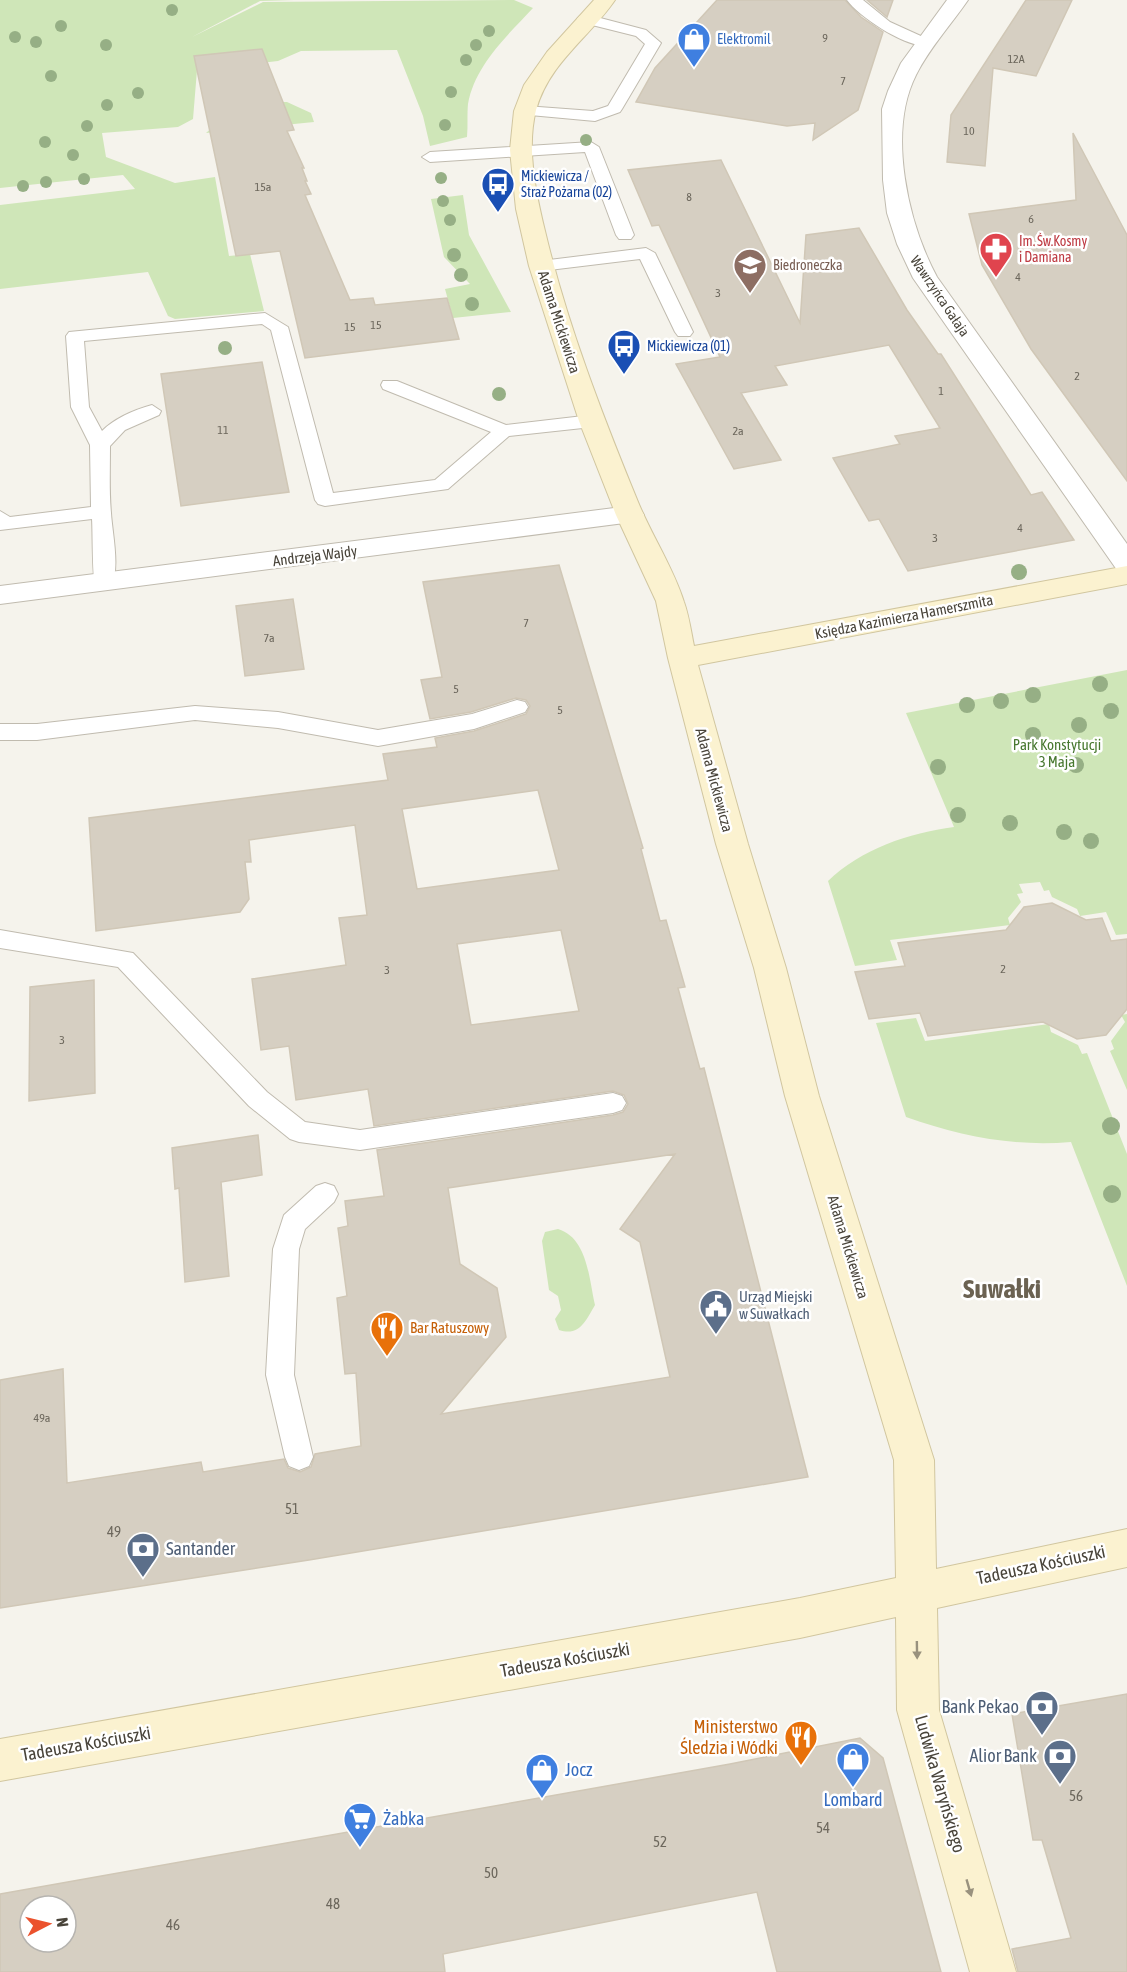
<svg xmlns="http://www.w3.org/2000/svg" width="1127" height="1972" viewBox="0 0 1127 1972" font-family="'Asap Condensed',sans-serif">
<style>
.green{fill:#cfe6b8}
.building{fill:#d6cfc2;stroke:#d0c7b6;stroke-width:1.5;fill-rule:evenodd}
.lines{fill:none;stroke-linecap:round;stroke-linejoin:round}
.lane-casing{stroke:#c0bbaf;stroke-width:2}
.street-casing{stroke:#c0bbaf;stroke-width:2}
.secondary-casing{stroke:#d1c69f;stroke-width:2}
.lane{fill:#fff;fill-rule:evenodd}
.street{fill:#fff;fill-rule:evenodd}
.secondary{fill:#fbf2d0;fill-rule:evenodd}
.tree{fill:#96af85}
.oneway{fill:#99927e}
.labels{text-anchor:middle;stroke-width:5;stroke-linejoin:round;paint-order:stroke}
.number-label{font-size:12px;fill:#6c675c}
.far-shop-label{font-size:14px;fill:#366cbe;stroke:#fff;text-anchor:start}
.far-transit-label{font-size:14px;fill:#164399;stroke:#fff;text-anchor:start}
.far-health-label{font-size:14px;fill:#be3a42;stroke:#fff;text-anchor:start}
.far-education-label{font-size:14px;fill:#785e54;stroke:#fff;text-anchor:start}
.far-street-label{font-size:14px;fill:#49443a;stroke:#fff}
.street-label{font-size:15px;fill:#49443a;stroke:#fff}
.park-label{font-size:15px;fill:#487830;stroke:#fff}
.service-label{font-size:15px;fill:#4e5e75;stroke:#fff;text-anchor:start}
.food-label{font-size:15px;fill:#c56008;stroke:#fff;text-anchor:start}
.near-number-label{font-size:15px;fill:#6c675c}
.near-service-label{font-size:18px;fill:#4e5e75;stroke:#fff;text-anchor:end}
.near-street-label{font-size:18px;fill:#49443a;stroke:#fff}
.near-food-label{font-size:18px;fill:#c56008;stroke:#fff;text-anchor:end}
.near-shop-label{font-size:18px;fill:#366cbe;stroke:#fff;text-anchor:start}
.town-label{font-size:27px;font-weight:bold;fill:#6b6252;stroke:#fff}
</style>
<rect width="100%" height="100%" fill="#f5f3ec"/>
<!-- green -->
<path class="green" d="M0,0H294L260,1L192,37L263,2L514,0L533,8C507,36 475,65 468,104C467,114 468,126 467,137L430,146L423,116L397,50L301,51L278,61L197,70L193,119L178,127L102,133L106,157L175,183L215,177L229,256L250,254L264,311L175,319L168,316L148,272L0,289V205L135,189L123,175L0,188Z
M258,102H287L311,113L314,122L206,133L233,109Z
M463,195L469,235L511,312L453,318L445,289L470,284L444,257L431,199Z
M1127,670V934L1116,935L1106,912L1080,916L1077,909L1052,897L1049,890L1044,891L1040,882L1019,884L1023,893L1017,894L1021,902L1008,918L1010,925L890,940L897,960L855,966L828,881C861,849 909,833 954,827L906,713Z
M1127,1014V1090L1110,1051L1114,1049L1111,1041L1125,1022L1121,1015Z
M916,1018L925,1041L1049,1024L1051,1032L1078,1045L1082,1054L1087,1053L1127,1154V1286L1071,1142C1013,1147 960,1136 906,1117L876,1023Z
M558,1229C588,1238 589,1280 595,1305C586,1320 580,1337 559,1330L555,1319L561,1310L558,1296L549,1290L542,1241L545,1232Z"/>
<!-- building -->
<path class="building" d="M717,0H845L861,17L883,32L858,110L813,140L815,123L787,126L636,102L655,68Z
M867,0H893L887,17Z
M1026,0H1072L1036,76L993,68L985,166L947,162L951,115Z
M262,49L294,130L287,131L304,168H302L307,181H305L311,194L305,195L350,300L373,298L375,305L447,298L459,339L305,358L280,251L236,256L194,56Z
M1073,133L1127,235V481L1031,349L982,265L969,214L1076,200Z
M721,160L800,323L806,235L859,228L907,310L938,354H941L1031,495L1042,492L1074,540L908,571L879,519L869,521L833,458L900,444L895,436L940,428L889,345L775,366L787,385L741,393L781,460L734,469L676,364L720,357L659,225L652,226L628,170Z
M262,362L289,492L181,506L161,374Z
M559,565L643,848L641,849L660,921L666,920L685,987L678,988L700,1069L704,1068L808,1477L309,1560L0,1608V1380L63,1369L67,1483L201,1462L203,1472L284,1459L288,1468L300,1472L311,1467L315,1454L361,1446L356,1373L345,1374L337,1298L347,1296L338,1228L348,1226L345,1201L384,1196L377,1150L613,1115L623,1112L628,1104L624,1095L613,1091L374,1126L368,1089L296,1100L289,1046L261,1050L252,979L346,965L339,918L367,915L355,825L249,840L251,862H245L249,899L240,912L96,931L89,818L388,780L383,754L437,747L435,738L474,731L526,714L530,706L526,700L516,698L471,712L430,719L421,680L442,677L423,582ZM538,790L559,870L417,889L402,809ZM561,930L579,1011L471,1025L457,944ZM675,1154L620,1229L640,1242L670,1377L441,1414L506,1337L497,1288L460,1264L448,1188Z
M293,599L304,669L245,676L236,606Z
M1052,903L1086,920L1102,918L1111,941L1127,939V1009L1106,1035L1077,1039L1043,1022L928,1036L920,1013L869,1019L855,972L905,966L898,943L1006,930L1024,907Z
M94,980L95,1093L29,1101L30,987Z
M258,1135L262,1175L221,1182L229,1276L185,1282L179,1188L175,1189L172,1148Z
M1127,1694V1972H1018L1012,1949L1071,1938L1042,1840H1033L1012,1714Z
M860,1738L883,1758L941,1972H777L757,1892L443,1954L445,1972H0V1894L730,1764ZM30,1906H66V1942H30Z"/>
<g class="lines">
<defs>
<path id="lane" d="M847,0H863L890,22L934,42L931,45C910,51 859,17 847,0Z
M585,14L646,30L661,43L622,109L620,112L595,121L519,114L517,111L519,108L525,106L593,111L608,106L645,44L636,36L580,22L577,19L580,16Z
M591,142L599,147L634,235L631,239H619L616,235L585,152L430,162L422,157L430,152Z
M646,248L655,253L693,332L690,336H678L675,332L640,259L541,271L532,266L541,261Z
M265,313L288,327L333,493L435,480L491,432L383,389L381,385L383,381H397L506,425L592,415L601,421L592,427L509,436L448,489L325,506L318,504L315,500L271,330L262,324L84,341L89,407L102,431C115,418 134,410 152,405L161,411L159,415L125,430L110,446C110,468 109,491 111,513C112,532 121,571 110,588H96C92,582 93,532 92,519L0,530V511L10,517L91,507L90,445L71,407L66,336L69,332Z
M517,700L525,702L528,707L525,712L474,729L378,746L278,728L195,720L37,740H0V724H37L195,706L278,712L378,730L472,714Z
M0,930L133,953L267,1092L305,1122L360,1130L613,1093L622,1096L626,1103L622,1110L613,1113L360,1150L299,1142L290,1139L249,1106L118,967L0,948Z
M325,1183L334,1186L338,1194L334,1202L305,1229L299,1249L294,1375L313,1457L309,1466L299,1470L289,1466L285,1457L266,1375L273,1249L284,1215L316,1186Z"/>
<path id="street" d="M947,0H968C951,25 930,47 916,75C887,132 908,223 937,277L1127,544V573L1117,570L913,278L897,244L887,213L883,180L882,109L888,91L901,63Z
M630,506L640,509L644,515L640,521L0,604V586Z"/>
<path id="secondary" d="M594,0H615C589,38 549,63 536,110C526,148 536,194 545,231C567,324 602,414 638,502C652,536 673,567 684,602C689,616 691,631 694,646L1127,566V584L698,665L748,844L786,968L819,1096L934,1460L936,1569L1127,1529V1567L937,1608L939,1710L1016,1972H970L897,1710L896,1617L800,1638L0,1781V1739L800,1598L896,1578L894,1460L785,1096L754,968L716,844L668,658L656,601L616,515L579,421L529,266L516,209L510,150L514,111L524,85L547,52Z"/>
</defs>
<!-- lane casing -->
<use href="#lane" class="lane-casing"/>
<!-- street casing -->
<use href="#street" class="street-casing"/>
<!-- secondary casing -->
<use href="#secondary" class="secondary-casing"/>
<!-- lane -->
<use href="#lane" class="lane"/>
<!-- street -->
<use href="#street" class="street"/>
<!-- secondary -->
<use href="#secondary" class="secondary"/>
</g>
<!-- trees -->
<g class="tree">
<circle cx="172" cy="10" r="6"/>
<circle cx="61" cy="26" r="6"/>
<circle cx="489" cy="31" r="6"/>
<circle cx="15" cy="37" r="6"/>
<circle cx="36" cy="42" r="6"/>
<circle cx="106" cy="45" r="6"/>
<circle cx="476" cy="45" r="6"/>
<circle cx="466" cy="60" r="6"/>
<circle cx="51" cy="76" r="6"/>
<circle cx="451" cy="92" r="6"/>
<circle cx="138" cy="93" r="6"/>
<circle cx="107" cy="105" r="6"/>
<circle cx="445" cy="125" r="6"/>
<circle cx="87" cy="126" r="6"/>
<circle cx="586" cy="140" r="6"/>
<circle cx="45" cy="142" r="6"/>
<circle cx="73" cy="155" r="6"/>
<circle cx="441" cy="178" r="6"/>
<circle cx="84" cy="179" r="6"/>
<circle cx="46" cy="182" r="6"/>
<circle cx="23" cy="186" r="6"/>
<circle cx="443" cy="201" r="6"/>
<circle cx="450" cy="220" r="6"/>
<circle cx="454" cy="255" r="7"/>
<circle cx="461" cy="275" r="7"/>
<circle cx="472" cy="304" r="7"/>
<circle cx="225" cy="348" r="7"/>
<circle cx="499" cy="394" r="7"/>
<circle cx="1019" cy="572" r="8"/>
<circle cx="1100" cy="684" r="8"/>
<circle cx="1033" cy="695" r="8"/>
<circle cx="1001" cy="701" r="8"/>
<circle cx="967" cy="705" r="8"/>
<circle cx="1111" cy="711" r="8"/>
<circle cx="1079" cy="725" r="8"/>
<circle cx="1033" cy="735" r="8"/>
<circle cx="1076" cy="765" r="8"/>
<circle cx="938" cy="767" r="8"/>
<circle cx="958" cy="815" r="8"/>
<circle cx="1010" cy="823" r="8"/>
<circle cx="1064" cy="832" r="8"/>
<circle cx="1091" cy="841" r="8"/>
<circle cx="1111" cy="1126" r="9"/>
<circle cx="1112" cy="1194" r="9"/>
</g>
<!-- one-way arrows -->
<defs><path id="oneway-solid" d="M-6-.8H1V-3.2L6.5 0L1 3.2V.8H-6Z" transform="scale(1.5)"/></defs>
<g class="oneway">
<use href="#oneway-solid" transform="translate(917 1650) rotate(89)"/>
<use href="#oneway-solid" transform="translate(969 1888) rotate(74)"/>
</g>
<!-- icons -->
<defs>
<symbol id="shop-pin" viewBox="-11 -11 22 30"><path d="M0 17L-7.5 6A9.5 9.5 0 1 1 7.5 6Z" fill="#3f7fe0" stroke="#fff"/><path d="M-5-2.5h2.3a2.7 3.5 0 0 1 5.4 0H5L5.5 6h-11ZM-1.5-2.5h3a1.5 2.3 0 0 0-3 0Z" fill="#fff"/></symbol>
<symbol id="bus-pin" viewBox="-11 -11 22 30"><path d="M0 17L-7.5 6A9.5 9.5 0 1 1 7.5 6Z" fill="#1a4fb4" stroke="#fff"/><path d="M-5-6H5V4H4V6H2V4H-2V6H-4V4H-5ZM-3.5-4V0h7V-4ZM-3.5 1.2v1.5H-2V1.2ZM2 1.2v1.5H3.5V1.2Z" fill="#fff"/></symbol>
<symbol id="pharmacy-pin" viewBox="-11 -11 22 30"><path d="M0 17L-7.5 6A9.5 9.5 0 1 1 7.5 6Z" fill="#e0444e" stroke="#fff"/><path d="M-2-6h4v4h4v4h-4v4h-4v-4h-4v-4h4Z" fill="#fff"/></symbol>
<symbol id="school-pin" viewBox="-11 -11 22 30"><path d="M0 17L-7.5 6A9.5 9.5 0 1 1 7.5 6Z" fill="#8d6e63" stroke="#fff"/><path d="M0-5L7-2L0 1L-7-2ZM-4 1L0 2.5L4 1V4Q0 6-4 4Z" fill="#fff"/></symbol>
<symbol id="civic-pin" viewBox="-11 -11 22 30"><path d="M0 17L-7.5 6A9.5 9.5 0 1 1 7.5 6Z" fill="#5c6f8a" stroke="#fff"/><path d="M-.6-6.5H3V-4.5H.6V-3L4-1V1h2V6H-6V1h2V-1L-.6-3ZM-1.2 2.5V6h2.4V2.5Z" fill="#fff"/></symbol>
<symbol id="restaurant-pin" viewBox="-11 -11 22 30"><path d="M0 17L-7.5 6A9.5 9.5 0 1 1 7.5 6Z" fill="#e8710a" stroke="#fff"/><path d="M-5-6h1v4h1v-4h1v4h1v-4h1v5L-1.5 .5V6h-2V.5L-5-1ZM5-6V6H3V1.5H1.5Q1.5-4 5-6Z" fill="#fff"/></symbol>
<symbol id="bank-pin" viewBox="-11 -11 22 30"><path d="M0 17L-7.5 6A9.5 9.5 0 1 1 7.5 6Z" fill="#5c6f8a" stroke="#fff"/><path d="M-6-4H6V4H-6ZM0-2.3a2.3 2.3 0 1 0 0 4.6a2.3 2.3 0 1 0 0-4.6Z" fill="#fff"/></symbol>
<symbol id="supermarket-pin" viewBox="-11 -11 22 30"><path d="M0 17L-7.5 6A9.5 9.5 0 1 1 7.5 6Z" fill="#3f7fe0" stroke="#fff"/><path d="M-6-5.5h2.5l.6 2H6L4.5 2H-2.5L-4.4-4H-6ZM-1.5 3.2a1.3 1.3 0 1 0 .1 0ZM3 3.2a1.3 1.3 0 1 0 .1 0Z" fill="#fff"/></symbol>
</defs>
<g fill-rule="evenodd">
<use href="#shop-pin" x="675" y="20" width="38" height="52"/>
<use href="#bus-pin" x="479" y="165" width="38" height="52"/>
<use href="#pharmacy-pin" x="977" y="230" width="38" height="52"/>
<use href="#school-pin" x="731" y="246" width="38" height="52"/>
<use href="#bus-pin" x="605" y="327" width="38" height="52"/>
<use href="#civic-pin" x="697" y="1287" width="38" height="52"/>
<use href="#restaurant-pin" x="368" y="1309" width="38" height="52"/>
<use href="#bank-pin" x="124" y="1530" width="38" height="52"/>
<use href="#bank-pin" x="1023" y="1688" width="38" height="52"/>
<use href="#restaurant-pin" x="782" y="1718" width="38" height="52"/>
<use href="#bank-pin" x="1041" y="1737" width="38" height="52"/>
<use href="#shop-pin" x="834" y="1740" width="38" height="52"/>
<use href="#shop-pin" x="523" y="1751" width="38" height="52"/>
<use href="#supermarket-pin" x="341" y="1800" width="38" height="52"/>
</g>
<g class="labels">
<!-- number labels -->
<g class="number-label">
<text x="825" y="42">9</text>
<text x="1016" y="63">12A</text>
<text x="843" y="85">7</text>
<text x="969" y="135">10</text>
<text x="263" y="191">15a</text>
<text x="689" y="201">8</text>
<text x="1031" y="223">6</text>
<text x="1018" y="281">4</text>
<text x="718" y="297">3</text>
<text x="376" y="329">15</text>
<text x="350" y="331">15</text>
<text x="1077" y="380">2</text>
<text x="941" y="395">1</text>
<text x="223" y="434">11</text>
<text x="738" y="435">2a</text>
<text x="1020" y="532">4</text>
<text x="935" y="542">3</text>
<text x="526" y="627">7</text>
<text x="269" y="642">7a</text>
<text x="456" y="693">5</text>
<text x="560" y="714">5</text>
<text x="1003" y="973">2</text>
<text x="387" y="974">3</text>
<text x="62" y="1044">3</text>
<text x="42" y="1422">49a</text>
</g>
<!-- far-shop labels -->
<g class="far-shop-label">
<text x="717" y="44">Elektromil</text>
</g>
<!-- far-transit labels -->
<g class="far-transit-label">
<text x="521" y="181">Mickiewicza /<tspan x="521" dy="16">Straż Pożarna (02)</tspan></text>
<text x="647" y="351">Mickiewicza (01)</text>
</g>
<!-- far-health labels -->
<g class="far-health-label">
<text x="1019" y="246">Im. Św.Kosmy<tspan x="1019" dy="16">i Damiana</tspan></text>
</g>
<!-- far-education labels -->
<g class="far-education-label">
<text x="773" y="270">Biedroneczka</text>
</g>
<!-- far-street labels -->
<g class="far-street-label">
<text transform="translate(940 296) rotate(56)" y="5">Wawrzyńca Gałaja</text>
</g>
<!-- street labels -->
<g class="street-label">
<text transform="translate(559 322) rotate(72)" y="5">Adama Mickiewicza</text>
<text transform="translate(315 556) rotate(-7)" y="5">Andrzeja Wajdy</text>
<text transform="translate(904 617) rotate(-11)" y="5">Księdza Kazimierza Hamerszmita</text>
<text transform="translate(714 780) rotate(75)" y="5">Adama Mickiewicza</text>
<text transform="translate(848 1247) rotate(73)" y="5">Adama Mickiewicza</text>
</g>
<!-- park labels -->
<g class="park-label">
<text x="1057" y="750">Park Konstytucji<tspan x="1057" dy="17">3 Maja</tspan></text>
</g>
<!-- service labels -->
<g class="service-label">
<text x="739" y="1302">Urząd Miejski<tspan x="739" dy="17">w Suwałkach</tspan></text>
</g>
<!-- food labels -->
<g class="food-label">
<text x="410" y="1333">Bar Ratuszowy</text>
</g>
<!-- near-number labels -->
<g class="near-number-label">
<text x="292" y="1514">51</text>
<text x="114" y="1537">49</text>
<text x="1076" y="1801">56</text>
<text x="823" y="1833">54</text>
<text x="660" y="1847">52</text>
<text x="491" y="1878">50</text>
<text x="333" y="1909">48</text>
<text x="173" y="1930">46</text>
</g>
<!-- near-service labels -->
<g class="near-service-label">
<text x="166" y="1555" text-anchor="start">Santander</text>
<text x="1019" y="1713">Bank Pekao</text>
<text x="1037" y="1762">Alior Bank</text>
</g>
<!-- near-street labels -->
<g class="near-street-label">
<text transform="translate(1041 1565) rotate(-12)" y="6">Tadeusza Kościuszki</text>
<text transform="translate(565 1660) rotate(-10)" y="6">Tadeusza Kościuszki</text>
<text transform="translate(86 1744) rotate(-10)" y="6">Tadeusza Kościuszki</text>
<text transform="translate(940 1784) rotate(74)" y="6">Ludwika Waryńskiego</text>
</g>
<!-- near-food labels -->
<g class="near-food-label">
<text x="778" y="1733">Ministerstwo<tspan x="778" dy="21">Śledzia i Wódki</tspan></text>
</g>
<!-- near-shop labels -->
<g class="near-shop-label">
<text x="565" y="1776">Jocz</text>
<text x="853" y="1806" text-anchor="middle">Lombard</text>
<text x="383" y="1825">Żabka</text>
</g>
<!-- town labels -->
<g class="town-label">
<text x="1002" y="1298">Suwałki</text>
</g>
</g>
<!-- north arrow -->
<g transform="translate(48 1924) rotate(83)"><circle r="28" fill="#ffffff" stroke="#b6b4b0" stroke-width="1.5"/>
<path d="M0-4.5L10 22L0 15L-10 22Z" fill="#eb522d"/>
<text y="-9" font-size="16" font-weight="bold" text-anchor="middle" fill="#49443a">N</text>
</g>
</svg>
